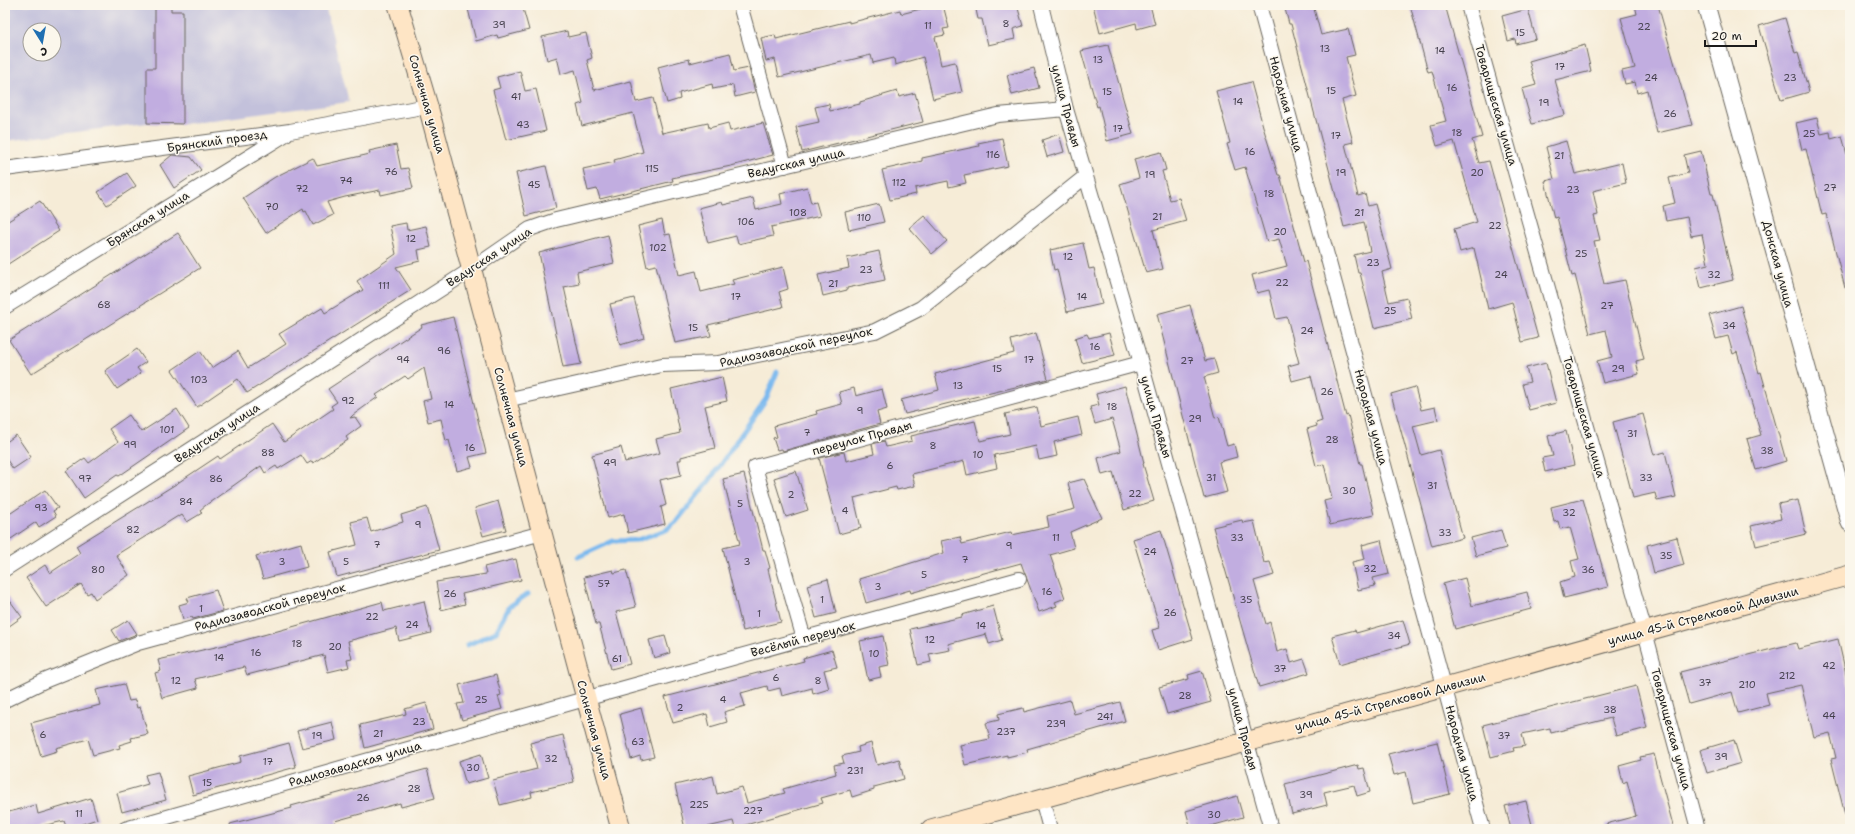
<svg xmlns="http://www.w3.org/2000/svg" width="1855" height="834" viewBox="0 0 1855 834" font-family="'Shantell Sans',sans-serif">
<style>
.industrial{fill:#c3c1db;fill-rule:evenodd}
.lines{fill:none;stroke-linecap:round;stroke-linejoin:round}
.stream{stroke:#7bb9ee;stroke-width:5}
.building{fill:#c1ade0}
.minor-casing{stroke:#68655d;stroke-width:16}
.tertiary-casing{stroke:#68655d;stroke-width:19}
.secondary-casing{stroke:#68655d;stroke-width:21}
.minor{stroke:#fff;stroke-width:14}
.tertiary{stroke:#fff;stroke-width:17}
.secondary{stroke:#fee5c5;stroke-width:19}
.labels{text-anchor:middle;stroke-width:3;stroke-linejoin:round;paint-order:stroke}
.number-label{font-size:10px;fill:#45404d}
.street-label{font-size:12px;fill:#1c1c1c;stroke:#fbf7ec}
</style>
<rect width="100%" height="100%" fill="#fbf7ec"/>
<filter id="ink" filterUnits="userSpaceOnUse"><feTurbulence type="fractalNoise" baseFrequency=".025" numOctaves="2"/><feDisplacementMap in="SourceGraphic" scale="8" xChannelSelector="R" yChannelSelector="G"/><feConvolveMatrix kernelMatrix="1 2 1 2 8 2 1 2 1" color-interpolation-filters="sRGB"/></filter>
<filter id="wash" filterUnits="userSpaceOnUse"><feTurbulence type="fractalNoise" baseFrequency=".012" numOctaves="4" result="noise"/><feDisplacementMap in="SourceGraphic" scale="16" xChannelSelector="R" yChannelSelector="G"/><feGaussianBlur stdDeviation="0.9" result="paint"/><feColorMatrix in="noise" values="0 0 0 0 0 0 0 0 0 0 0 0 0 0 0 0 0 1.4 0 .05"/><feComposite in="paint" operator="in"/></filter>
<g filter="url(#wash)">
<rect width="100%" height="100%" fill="#f6ecd7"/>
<!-- industrial -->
<path class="industrial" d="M5,5H325L349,102L183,124L147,123L5,141ZM30,30H54V54H30Z"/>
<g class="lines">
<!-- stream -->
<path class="stream" d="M578,557L613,541L637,540L666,530L676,522L709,481L766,399L777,372
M467,645L496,632L510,606L528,594"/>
</g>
<g id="blocks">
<!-- building -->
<path class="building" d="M155,5H171V11H183V124L147,123V68H155Z
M467,5H522L529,30L498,38L497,35L476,41Z
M936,5H943L949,28L943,29L945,35L935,37L941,65L955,62L962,92L933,99L923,57L895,65L894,58L873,63L871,55L779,77L775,59L766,61L761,38L775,35L776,39L849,21V23L900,10L901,14Z
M975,5H1017L1023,26L1013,29L1015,39L988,45L982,19H978Z
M1093,5H1150L1155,24L1137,29L1136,23L1100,33Z
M1284,5H1313L1321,35L1348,29L1355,55L1346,57L1356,96L1342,100L1353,142L1345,144L1358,196L1365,194L1368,206L1375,204L1392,269L1382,272L1389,302L1407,298L1412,319L1374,328L1360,273H1358L1354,255L1370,251L1364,222L1344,227L1291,24H1289Z
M1410,5H1445L1482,137L1472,140L1479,163L1489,161L1538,338L1522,342L1512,302L1488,309L1474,248L1460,252L1454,229L1477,222L1454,141L1437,146L1431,125L1446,121L1432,71L1428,72Z
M1635,5H1658L1692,125L1657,133L1647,90L1637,93L1635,82L1625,84L1622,71L1635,68L1621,18L1637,14Z
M1528,9L1536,39L1516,44L1515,39L1508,41L1502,16Z
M1785,18L1795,53L1798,52L1809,92L1781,100L1759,26Z
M567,31L568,37L586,33L592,58L587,60L594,90L631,81L636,102L653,98L662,133L708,123L709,128L728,123L730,131L763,123L773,155L731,166L672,178L673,181L600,199L597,189L588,191L583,169L615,162L614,160L643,152L633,113L582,126L577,105L583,103L575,70L561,74L557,57L547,60L542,37Z
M1108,45L1133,134L1107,141L1099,106L1097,107L1081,51Z
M1585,45L1591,71L1555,80L1565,115L1532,124L1522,89L1536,85L1529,61Z
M730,53L734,71L749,68L755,92L735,97L733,85L713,89L712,84L679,93L680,99L667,103L658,67L689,59L690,63Z
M1034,68L1039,88L1012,95L1007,75Z
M520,71L525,91L536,89L546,131L506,140L493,90L500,88L497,77Z
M1251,82L1264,130L1278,175H1280L1304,262L1306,261L1346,416L1348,415L1360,464H1362L1374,515L1330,525L1324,501L1332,499L1324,464L1316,466L1307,429L1317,426L1316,423L1322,421L1311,376L1292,381L1288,366L1299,363L1287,317L1276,319L1269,290L1257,293L1252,275L1287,266L1279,239L1267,242L1245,167L1235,170L1227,144L1230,143L1216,91Z
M897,91L899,97L915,93L923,122L802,152L796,127L819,122L815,107L829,104L830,111L860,104V102Z
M1817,118L1821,134L1830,132L1831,139L1842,136L1850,166V287L1845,288L1826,214L1822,215L1806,149L1802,150L1796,123Z
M1059,134L1064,152L1047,157L1042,140Z
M1002,138L1008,166L964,175L966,183L949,187L948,181L915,188L916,194L890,200L882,170L922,161V158L979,146L978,143Z
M1566,141L1575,174L1622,163L1626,183L1593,191L1598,215L1594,216L1600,240L1594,241L1604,284L1625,280L1644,359L1636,361L1639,374L1603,383L1597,361L1612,357L1606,330L1590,334L1575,275L1572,276L1557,217L1554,218L1545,181L1554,179L1546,147Z
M396,145L401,169L408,168L413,188L381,195L380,190L345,197L327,202L333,215L313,225L306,211L304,212L303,209L266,233L243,198L275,177L313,158L317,166L370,154L369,151Z
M1701,151L1711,194H1713L1733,280L1701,288L1696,267L1708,264L1702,234L1691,236L1687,217L1666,221L1663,206L1675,203L1669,178L1688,173L1684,155Z
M1161,152L1166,170L1162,171L1170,200L1179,198L1186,221L1153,230L1163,269L1146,273L1120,184L1139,178L1134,159Z
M172,155L191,157L201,170L174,188L160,165Z
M546,166L556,208L526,216L516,173Z
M127,173L136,186L107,205L98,192Z
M807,187L811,203L816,202L820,216L771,227L773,236L751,241L738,244L736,236L708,243L699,208L722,202L723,205L753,198L756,210L782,204L780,194Z
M40,201L59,231L5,266V223Z
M879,204L884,222L849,230L845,212Z
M924,215L947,241L932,254L909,228Z
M662,220L665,235L670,234L679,275L696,271L701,292L734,284L732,280L783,267L788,289L779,292L783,307L708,325L711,336L675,343L656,265L647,267L638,226Z
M406,223L407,230L426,226L431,247L418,250L420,261L396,267L411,290L247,393L238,379L197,407L172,370L200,351L212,368L238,351L248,368L286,344L279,334L322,308L325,313L363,290L357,281L396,254L390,226Z
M178,233L200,268L31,374L9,340Z
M608,235L614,263L577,272L579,284L564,287L581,364L563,367L539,253Z
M1083,243L1089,269L1094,268L1102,304L1067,312L1057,269L1054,270L1050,250Z
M879,251L885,280L847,288V290L823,296L818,275L849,268L847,258Z
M634,298L644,338L620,345L610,304Z
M1190,305L1205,361L1214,359L1218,373L1204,377L1215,418L1219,417L1227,446L1234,444L1237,457L1219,462L1227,492L1204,498L1157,314Z
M1741,306L1759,373L1761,372L1786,461L1756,470L1747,439L1761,435L1737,352L1733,354L1728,336L1716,339L1709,315Z
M453,317L486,453L469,457L472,467L457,471L449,440L446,441L441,419L428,422L423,401L431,399L424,368L408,379L405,376L376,395L378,397L353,415L350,418L355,417L361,426L346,437L348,440L313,463L312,461L307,464L301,455L278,469L276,466L265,473L261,466L206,505L200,510L202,513L187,522L182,515L179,517L178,516L116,555L129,575L95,599L91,592L87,594L81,584L46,607L26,578L45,565L50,573L80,553L76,546L176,484L218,456L220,459L272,424L284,442L333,409L331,406L337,402L328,389L422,327L421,325Z
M1036,333L1048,379L905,414L901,400L939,390L935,374L1014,353L1011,340Z
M1109,333L1115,355L1082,363L1075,338L1087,334L1089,338Z
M137,349L146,362L137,368L141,373L117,389L105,371Z
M1546,363L1556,403L1529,410L1522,384L1530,382L1526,368Z
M722,377L727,401L705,406L715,448L681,457V460H678L681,475L660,480L666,505L661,507L665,524L628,533L624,514L608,518L592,455L621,447L625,462L660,453L656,439L680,433L671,389Z
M1125,386L1144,463L1143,464L1154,501L1124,510L1113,472L1102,475L1098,458L1121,451L1112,419L1095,424L1090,407L1099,405L1096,394Z
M1415,387L1421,410L1435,407L1438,420L1413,426L1421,455L1439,450L1463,538L1432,546L1391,394Z
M854,388L856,396L882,389L887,409L877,412L880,424L783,451L782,449L777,450L773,438L777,437L774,426L817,414L816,411L842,404L839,392Z
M1037,407L1041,426L1078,417L1082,435L1054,442L1057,456L1039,460L1036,446L994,455L997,468L967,475L964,461L912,474L915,486L897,490L896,487L854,498L861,528L839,534L819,458L844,452L846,461L874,454L872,444L884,441L886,447L912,441L911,436L975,421L980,441L1010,434L1005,414Z
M177,409L189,428L119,476L117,475L84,498L66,471L85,458L89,463L118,442L109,429L129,415L141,432Z
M1643,414L1654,455L1665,452L1676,497L1657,501L1655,493L1633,498L1613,422Z
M1566,431L1574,465L1545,472L1542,458L1553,456L1548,436Z
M16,435L31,457L13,469L5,457V443Z
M796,471L808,510L786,517L774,478Z
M744,474L763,550H765L770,568L768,569L781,622L743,631L723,548L740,544L723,479Z
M1084,479L1102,518L1070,532L1074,548L1050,555L1065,598L1055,602L1057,606L1039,612L1021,563L951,582V581L911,593L910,590L866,603L859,579L944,553L941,541L960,537L962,544L1011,532L1012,535L1049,527L1047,516L1075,509L1068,483Z
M45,490L58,508L53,511L56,516L39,527L36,522L5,543V517Z
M1583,499L1608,587L1564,598L1560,582L1575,577L1571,561L1579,559L1570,527L1560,529L1558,521L1554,522L1551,507Z
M1798,500L1806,534L1756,546L1751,526L1781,519L1778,504Z
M498,501L506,530L483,536L475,508Z
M427,507L439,550L337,577L330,552L357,545L351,522L367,518L371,532L403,522L401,515Z
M1242,520L1243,523L1254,521L1264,563L1270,562L1274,575L1254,581L1266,624L1270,622L1277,652L1287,649L1291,663L1304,659L1309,673L1259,687L1213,527Z
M1161,530L1193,639L1158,650L1152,630L1160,628L1133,539Z
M1501,530L1506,548L1476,556L1471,538Z
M1677,537L1684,565L1654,573L1647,545Z
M1381,540L1389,574L1373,578L1375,586L1358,590L1352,562L1365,559L1362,545Z
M301,543L307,567L263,579L256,556Z
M516,559L521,580L462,594L465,604L441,610L436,582L486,574L484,567Z
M613,570L614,573L626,570L636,607L616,612L630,664L611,669L599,624H596L584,577Z
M1465,578L1472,606L1527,592L1531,609L1455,629L1443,584Z
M828,579L836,613L816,618L807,585Z
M216,590L223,611L193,619L192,617L183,619L179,605L189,602L187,598Z
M5,594L22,617L5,629Z
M424,601L431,633L399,641L396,628L348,641L352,659L347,660L349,667L328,672L324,655L247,675L244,667L195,679L198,688L162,698L155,673L161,671L158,660L238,642L382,602L384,611Z
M993,606L1002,640L989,644L986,634L948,644L950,650L929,654L931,662L918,665L910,629L962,617V615Z
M128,620L137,634L119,641L112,630Z
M1403,620L1410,644L1340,664L1332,636L1355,630L1356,633Z
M665,636L670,653L654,658L649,640Z
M883,636L889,665L879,667L881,677L868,680L860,641Z
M1838,639L1850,691V814L1845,815L1831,759L1836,758L1830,733L1814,737L1801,685L1766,693L1769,705L1738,713L1732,692L1689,704L1680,672L1796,643L1798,649Z
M832,650L837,667L824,670L829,689L813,694L812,688L782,696L780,688L768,691L767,686L741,693L745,706L724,712L727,722L710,727L707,714L673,723L665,697L804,661L803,658Z
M1202,671L1211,702L1167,714L1159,687L1189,679L1188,675Z
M496,675L501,695L498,696L502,709L462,720L457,704L464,703L459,685Z
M124,684L129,701L135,700L137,708L140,707L148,734L131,738L132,741L119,745L120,748L93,755L88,739L56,748L57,751L41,756L31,723L100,705L96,690Z
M1636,686L1647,728L1616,736L1611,718L1551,733L1550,728L1522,734L1525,746L1513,748L1514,751L1491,757L1483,725Z
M1070,700L1074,714L1120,702L1125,721L1027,749L1028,752L1007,757V755L965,765L960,745L990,739L986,723L999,720L998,714L1023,708L1024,712Z
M426,703L433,729L365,748L360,725L406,714L405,709Z
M641,708L654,757L641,760L640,756L631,759L620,714Z
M332,722L336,740L302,748L297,731Z
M563,735L574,782L531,792L532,797L500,805L493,780L537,769L530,743Z
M1734,740L1741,763L1707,773L1700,750Z
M1437,742L1450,794L1413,803L1406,772L1394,775L1388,754Z
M289,743L296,767L193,795L188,776L241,762L240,756Z
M871,743L877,765L899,759L904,779L874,787V790L852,797L850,790L821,798L823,803L735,828L733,821L699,829H685L675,785L713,776L717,794L742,787L747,803L785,793L783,789L836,774L834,765L844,763L842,756L859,752L858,747Z
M481,754L488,778L466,784L459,761Z
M1654,754L1674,829H1606V824L1636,816L1627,781L1623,783L1619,766L1641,760L1640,757Z
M1358,765L1359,769L1364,768L1370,792L1357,796L1354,785L1324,792L1327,805L1292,814L1285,784Z
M427,769L435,798L401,807L400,803L335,821L337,829H231L230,824L292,808L291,806Z
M158,772L166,800L122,812L117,793L148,784L145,775Z
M1237,796L1243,817L1200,829H1191L1186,811Z
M91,798L97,819L67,829L64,821L28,829H5V813L36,805L38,814Z
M1526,801L1533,829H1511L1505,806Z"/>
</g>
</g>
<g filter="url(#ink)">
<use href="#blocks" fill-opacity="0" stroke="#68655d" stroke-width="1"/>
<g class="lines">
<defs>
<path id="minor" d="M740,5L785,166
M1041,5L1066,109L1141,363L1271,829
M1259,5L1483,829
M1468,5L1645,632L1698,829
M5,169L290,131L428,106
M5,307L286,134
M506,400L662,365L718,363L875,331L921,308L1086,176
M5,569L472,269L530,229L556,220L998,115L1066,109
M804,639L755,467L1141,363
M5,700L44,681L138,643L542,533
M1042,799L1050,829
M125,829L599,695L1019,579"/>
<path id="tertiary" d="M1706,5L1850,523"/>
<path id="secondary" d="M398,5L428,106L621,829
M931,829L1850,575"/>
</defs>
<!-- minor casing -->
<use href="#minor" class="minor-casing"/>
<!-- tertiary casing -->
<use href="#tertiary" class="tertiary-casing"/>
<!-- secondary casing -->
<use href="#secondary" class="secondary-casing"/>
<!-- minor -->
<use href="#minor" class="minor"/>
<!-- tertiary -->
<use href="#tertiary" class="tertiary"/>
<!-- secondary -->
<use href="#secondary" class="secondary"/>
</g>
</g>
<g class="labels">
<!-- number labels -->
<g class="number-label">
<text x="1006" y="27">8</text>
<text x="499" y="28">39</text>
<text x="928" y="29">11</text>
<text x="1644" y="30">22</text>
<text x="1520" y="36">15</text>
<text x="1325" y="52">13</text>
<text x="1440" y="54">14</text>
<text x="1098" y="63">13</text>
<text x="1560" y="70">17</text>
<text x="1651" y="81">24</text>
<text x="1790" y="81">23</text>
<text x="1452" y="91">16</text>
<text x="1331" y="94">15</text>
<text x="1107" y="95">15</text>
<text x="516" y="100">41</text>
<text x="1238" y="105">14</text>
<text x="1544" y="106">19</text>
<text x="1670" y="117">26</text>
<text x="523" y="128">43</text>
<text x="1118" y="132">17</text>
<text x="1457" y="136">18</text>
<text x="1809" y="137">25</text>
<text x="1336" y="139">17</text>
<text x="1250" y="155">16</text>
<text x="993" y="158">116</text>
<text x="1559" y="159">21</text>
<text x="652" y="172">115</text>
<text x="391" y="175">76</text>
<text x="1341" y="176">19</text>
<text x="1477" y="176">20</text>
<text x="1150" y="178">19</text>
<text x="346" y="184">74</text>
<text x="899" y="186">112</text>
<text x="534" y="188">45</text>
<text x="1830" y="191">27</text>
<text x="302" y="192">72</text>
<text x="1573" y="193">23</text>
<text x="1269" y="197">18</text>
<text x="272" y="210">70</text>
<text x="798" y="216">108</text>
<text x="1359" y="216">21</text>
<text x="1157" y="220">21</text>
<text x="864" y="221">110</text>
<text x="746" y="225">106</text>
<text x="1495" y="229">22</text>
<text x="1280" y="235">20</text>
<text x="411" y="242">12</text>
<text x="658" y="251">102</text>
<text x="1581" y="257">25</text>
<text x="1068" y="260">12</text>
<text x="1373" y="266">23</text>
<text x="866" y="273">23</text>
<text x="1501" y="278">24</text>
<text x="1714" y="278">32</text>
<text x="1282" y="286">22</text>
<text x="833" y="287">21</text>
<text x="384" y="289">111</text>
<text x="736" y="300">17</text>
<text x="1082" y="300">14</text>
<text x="104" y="308">68</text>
<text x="1607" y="309">27</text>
<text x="1390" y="314">25</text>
<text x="1729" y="329">34</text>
<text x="693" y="331">15</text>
<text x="1307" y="334">24</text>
<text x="1095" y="350">16</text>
<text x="444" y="354">96</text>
<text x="403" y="363">94</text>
<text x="1029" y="363">17</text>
<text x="1187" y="364">27</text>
<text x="997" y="372">15</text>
<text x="1618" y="372">29</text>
<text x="199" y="383">103</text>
<text x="958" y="389">13</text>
<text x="1327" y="395">26</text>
<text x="348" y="404">92</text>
<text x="449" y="408">14</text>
<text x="1112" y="410">18</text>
<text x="860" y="414">9</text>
<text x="1195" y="422">29</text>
<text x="167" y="433">101</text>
<text x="807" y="436">7</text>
<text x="1632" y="437">31</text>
<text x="1332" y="443">28</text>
<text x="130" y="448">99</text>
<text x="933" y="449">8</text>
<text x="470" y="451">16</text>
<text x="1767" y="454">38</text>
<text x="268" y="456">88</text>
<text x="978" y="458">10</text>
<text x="610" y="466">49</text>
<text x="890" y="469">6</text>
<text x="1211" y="481">31</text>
<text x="1646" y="481">33</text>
<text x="85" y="482">97</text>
<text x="216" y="482">86</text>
<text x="1432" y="489">31</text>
<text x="1349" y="494">30</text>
<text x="1135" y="497">22</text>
<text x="791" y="498">2</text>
<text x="186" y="505">84</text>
<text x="740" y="507">5</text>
<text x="41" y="511">93</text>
<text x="845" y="514">4</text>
<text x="1569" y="516">32</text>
<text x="418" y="528">9</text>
<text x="133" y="533">82</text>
<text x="1445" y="536">33</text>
<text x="1056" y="541">11</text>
<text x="1237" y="541">33</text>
<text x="377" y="548">7</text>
<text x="1009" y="549">9</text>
<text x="1150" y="555">24</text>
<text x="1666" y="559">35</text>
<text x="965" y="563">7</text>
<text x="282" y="565">3</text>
<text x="346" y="565">5</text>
<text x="747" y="565">3</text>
<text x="1370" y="572">32</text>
<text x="98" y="573">80</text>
<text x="1588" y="573">36</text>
<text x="924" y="578">5</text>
<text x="604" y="587">57</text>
<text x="878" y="590">3</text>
<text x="1047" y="595">16</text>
<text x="450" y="597">26</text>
<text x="822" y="603">1</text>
<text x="1246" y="603">35</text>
<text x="201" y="612">1</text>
<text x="1170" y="616">26</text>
<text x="759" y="617">1</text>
<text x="372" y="620">22</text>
<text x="412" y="628">24</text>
<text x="981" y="629">14</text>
<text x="1394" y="639">34</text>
<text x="930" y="643">12</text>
<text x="297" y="647">18</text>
<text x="335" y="650">20</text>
<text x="256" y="656">16</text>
<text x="874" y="657">10</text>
<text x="219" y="661">14</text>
<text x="617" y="662">61</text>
<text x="1829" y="669">42</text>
<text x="1280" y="672">37</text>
<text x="1787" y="679">212</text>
<text x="776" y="681">6</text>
<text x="176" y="684">12</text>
<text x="818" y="684">8</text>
<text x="1705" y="686">37</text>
<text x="1747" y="688">210</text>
<text x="1185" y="699">28</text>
<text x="481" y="703">25</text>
<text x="723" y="703">4</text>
<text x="680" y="711">2</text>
<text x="1610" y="713">38</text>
<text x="1829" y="719">44</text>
<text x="1105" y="720">241</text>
<text x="419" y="725">23</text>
<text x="1056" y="727">239</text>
<text x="1006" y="735">237</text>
<text x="378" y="737">21</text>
<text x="43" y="738">6</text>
<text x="317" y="739">19</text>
<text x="1504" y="739">37</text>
<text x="638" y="745">63</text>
<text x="1721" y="760">39</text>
<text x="551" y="762">32</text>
<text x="268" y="765">17</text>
<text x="473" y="771">30</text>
<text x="855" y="774">231</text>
<text x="207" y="786">15</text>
<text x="414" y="792">28</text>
<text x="1306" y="798">39</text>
<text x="363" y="801">26</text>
<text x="699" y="808">225</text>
<text x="753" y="814">227</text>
<text x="79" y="817">11</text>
<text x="1214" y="818">30</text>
</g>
<!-- street labels -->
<g class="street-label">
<text transform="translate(427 104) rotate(74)" y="4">Солнечная улица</text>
<text transform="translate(1286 104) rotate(75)" y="4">Народная улица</text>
<text transform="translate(1496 105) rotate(74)" y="4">Товарищеская улица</text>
<text transform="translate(1066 106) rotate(75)" y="4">улица Правды</text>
<text transform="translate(217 141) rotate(-8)" y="4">Брянский проезд</text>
<text transform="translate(796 163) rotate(-13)" y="4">Ведугская улица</text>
<text transform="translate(148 219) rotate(-32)" y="4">Брянская улица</text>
<text transform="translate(489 257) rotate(-33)" y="4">Ведугская улица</text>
<text transform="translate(1778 264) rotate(75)" y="4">Донская улица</text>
<text transform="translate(796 347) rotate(-12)" y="4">Радиозаводской переулок</text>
<text transform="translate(511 417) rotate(75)" y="4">Солнечная улица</text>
<text transform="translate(1156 417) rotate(74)" y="4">улица Правды</text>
<text transform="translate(1371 417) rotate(75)" y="4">Народная улица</text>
<text transform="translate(1584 417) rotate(74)" y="4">Товарищеская улица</text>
<text transform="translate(217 433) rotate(-33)" y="4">Ведугская улица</text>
<text transform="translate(862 438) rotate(-15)" y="4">переулок Правды</text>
<text transform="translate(270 607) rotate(-15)" y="4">Радиозаводской переулок</text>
<text transform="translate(1703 616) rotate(-15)" y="4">улица 45-й Стрелковой Дивизии</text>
<text transform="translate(803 639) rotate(-15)" y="4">Весёлый переулок</text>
<text transform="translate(1390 702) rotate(-15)" y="4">улица 45-й Стрелковой Дивизии</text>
<text transform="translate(1243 729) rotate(75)" y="4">улица Правды</text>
<text transform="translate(1671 729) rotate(75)" y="4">Товарищеская улица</text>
<text transform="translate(594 730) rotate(75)" y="4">Солнечная улица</text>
<text transform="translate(1462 753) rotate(75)" y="4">Народная улица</text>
<text transform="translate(355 764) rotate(-16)" y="4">Радиозаводская улица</text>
</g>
</g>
<!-- margin -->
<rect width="1855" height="834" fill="none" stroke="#fbf7ec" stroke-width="20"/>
<!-- north arrow -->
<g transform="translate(42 42) rotate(169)"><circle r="19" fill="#fbf7ec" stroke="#a29f99"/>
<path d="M0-3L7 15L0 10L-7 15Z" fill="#1f6fb2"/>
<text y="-6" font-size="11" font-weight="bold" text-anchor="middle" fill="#1c1c1c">С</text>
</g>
<!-- scale -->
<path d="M1705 40v6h51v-6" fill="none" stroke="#1c1c1c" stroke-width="2"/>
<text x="1711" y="40" font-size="12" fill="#1c1c1c" stroke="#fbf7ec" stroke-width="3" paint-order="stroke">20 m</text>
</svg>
